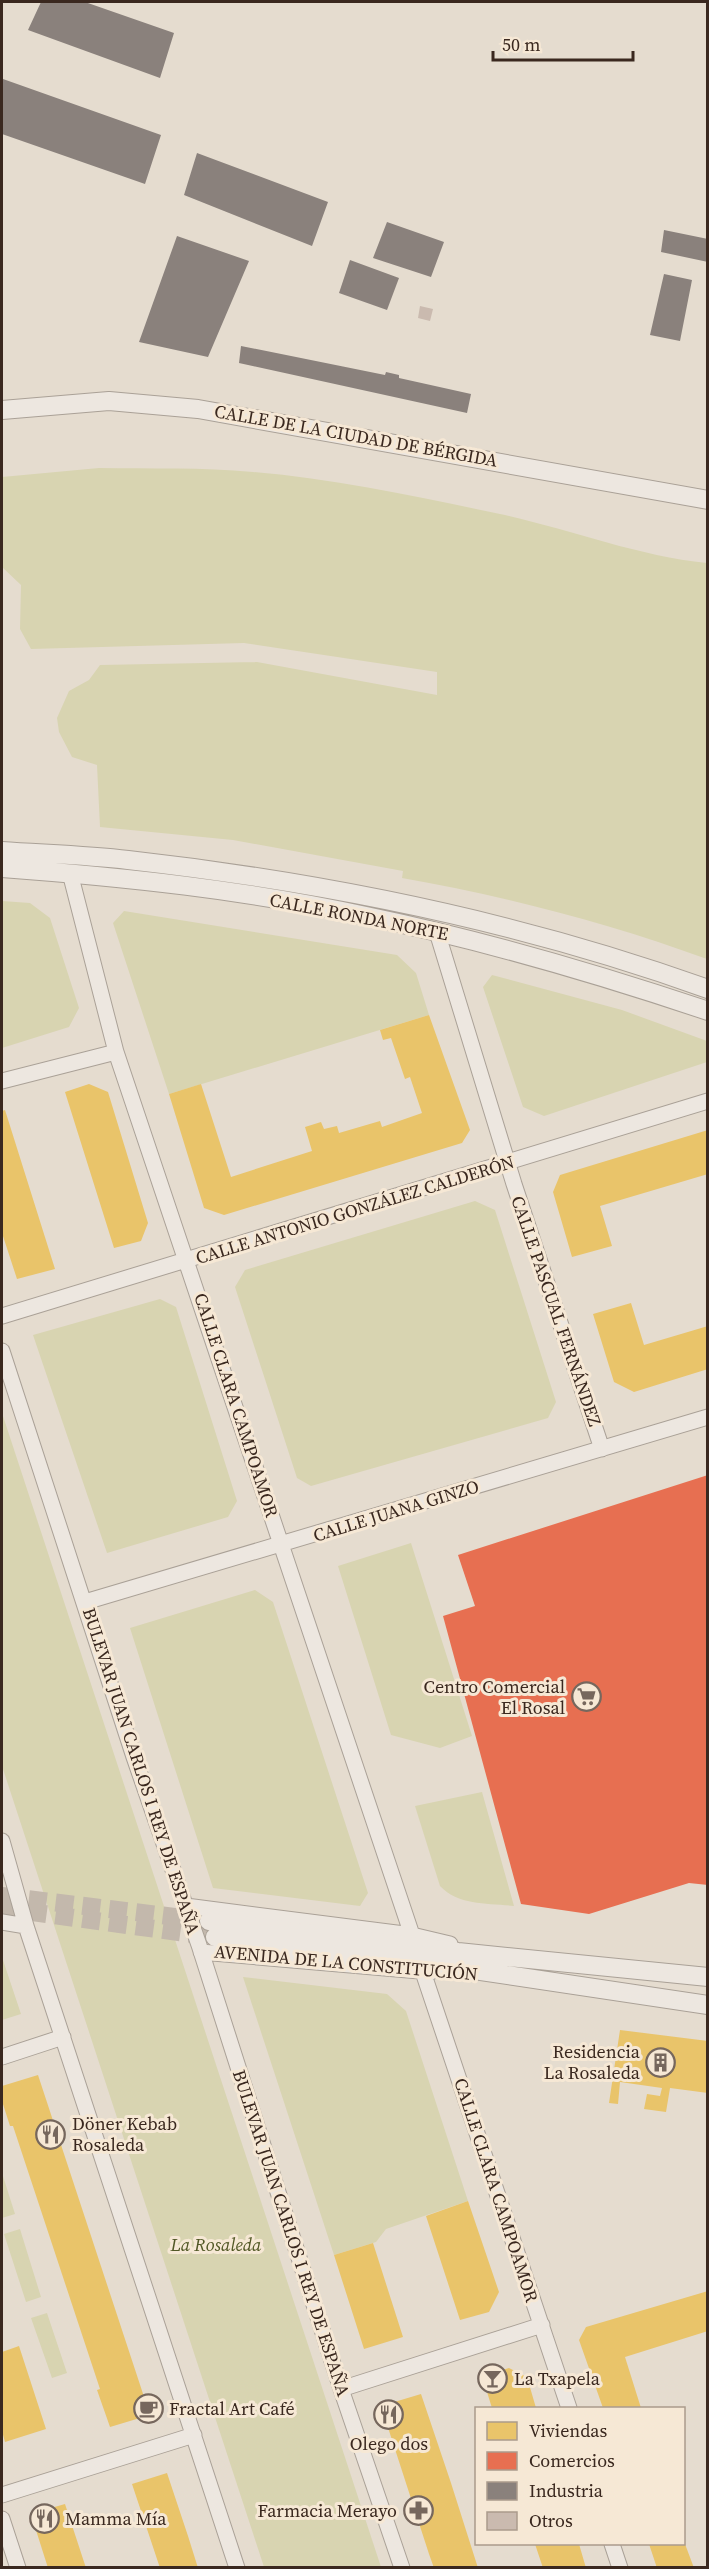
<svg xmlns="http://www.w3.org/2000/svg" width="709" height="2569" viewBox="0 0 709 2569" font-family="'Source Serif 4',serif">
  <style>
    .green { fill: #d8d4b1 }
    .homes { fill: #e9c46a }
    .shops { fill: #e76f51 }
    .industry { fill: #8a817c }
    .building { fill: #cabaaf }
    .lines { fill: none; stroke-linecap: round; stroke-linejoin: round }
    .tertiary-tunnel { stroke: #c3b8ac; stroke-width: 18; stroke-dasharray: 18 9; stroke-linecap: butt }
    .minor-casing { stroke: #aaa197; stroke-width: 17 }
    .tertiary-casing { stroke: #aaa197; stroke-width: 20 }
    .minor { stroke: #ede7e0; stroke-width: 15 }
    .tertiary { stroke: #ede7e0; stroke-width: 18 }
    .labels { text-anchor: middle; stroke-width: 6; stroke-linejoin: round; paint-order: stroke }
    .street-label { font-size: 18px; fill: #3a281f; stroke: #f6e8d5 }
    .poi-label { font-size: 18px; fill: #3a281f; stroke: #f6e8d5; text-anchor: start }
    .park-label { font-size: 18px; font-style: italic; fill: #515725; stroke: #f6e8d5 }
  </style>
  <rect width="100%" height="100%" fill="#e5dccf"/>
  <path class="green" d="M99,468c51,1 103,-1 154,4 83,7 165,25 247,42 69,15 137,42 207,49v396c-98,-36 -202,-63 -305,-81l1,-7 -170,-31 -133,-13 -3,-62 -25,-8 -13,-25 -2,-14 12,-27 20,-11 11,-15 157,-3 180,33v-23l-193,-29 -213,6 -11,-20 1,-44 -19,-18v-90z
    M2,901l28,2 20,15 29,90 -10,19 -67,21z
    M124,911l273,44 19,18 13,42 -260,79 -56,-171z
    M492,975l130,35 85,31v21l-163,54 -21,-9 -40,-120z
    M475,1201l20,9 61,192 -8,16 -237,68 -14,-8 -62,-191 10,-17z
    M160,1299l16,8 61,194 -9,16 -121,36 -74,-218z
    M2,1413l379,1154h-117l-262,-801z
    M411,1543l61,193 -32,12 -49,-13 -53,-169z
    M255,1590l18,12 95,291 -8,13 -147,-18 -83,-260z
    M482,1792l32,114c-26,-3 -55,0 -74,-20l-25,-80z
    M2,1957l19,57 -19,6z
    M243,1977l144,17 19,17 62,190 -82,28 -10,13 -42,13z
    M2,2173l13,41 -13,4z
    M20,2229l21,68 -15,5 -22,-68z
    M47,2313l20,60 -15,5 -21,-60z"/>
  <path class="homes" d="M429,1015l41,115 -8,13 -238,72 -20,-7 -35,-114 32,-10 30,93 81,-26 -7,-24 16,-5 3,7 13,-3 2,7 41,-12 2,6 40,-14 -12,-36 -5,2 -14,-41 -8,2 -3,-10z
    M89,1084l19,8 40,131 -7,18 -27,7 -49,-156z
    M5,1110l50,159 -38,10 -15,-46v-122z
    M708,1130v44l-108,32 12,40 -40,11 -19,-65 7,-17z
    M631,1303l13,42 64,-19v43l-74,23 -20,-10 -21,-68z
    M620,2030l88,11v52l-38,-5 -4,24 -22,-3 3,-15 13,2 2,-8 -42,-6 -2,22 -9,-1z
    M38,2075l112,340 -40,12 -13,-37 3,-1 -87,-263h-3l-8,-25v-15z
    M468,2201l31,91 -10,20 -29,8 -34,-104z
    M373,2243l30,94 -39,12 -30,-94z
    M708,2291v40l-83,26 16,51h-38l-24,-68 7,-13z
    M19,2346l27,83 -41,13 -3,-11v-79z
    M509,2368l18,9 9,31h-44l-10,-32z
    M421,2394l30,89 27,85h-44l-5,-14 -48,-148z
    M167,2473l21,63 10,32h-38l-28,-84z
    M65,2504l21,64h-38l-13,-41 9,-17z
    M535,2544h44l7,24h-43z
    M649,2544h36l9,24h-37z"/>
  <path class="shops" d="M708,1475v410l-19,-2 -100,31 -68,-10 -78,-288 32,-10 -17,-51z"/>
  <path class="industry" d="M41,2h44l89,31 -14,45 -132,-48z
    M3,79l158,56 -16,49 -143,-50z
    M197,153l131,49 -16,44 -128,-51z
    M387,222l57,20 -13,35 -58,-19z
    M664,230l44,9v23l-47,-10z
    M177,236l72,25 -41,96 -69,-15z
    M350,260l49,18 -12,32 -48,-17z
    M664,274l28,6 -12,61 -30,-6z
    M241,346l144,29 1,-3 13,3v3l72,16 -4,19 -228,-50z"/>
  <path class="building" d="M420,306l13,3 -3,12 -12,-3z"/>
  <g class="lines">
    <path class="tertiary-tunnel" d="M2,1896l207,25
      M2,1908l213,29"/>
    <defs>
      <path id="minor" d="M70,873l46,179 296,883
        M437,932l77,252 88,265
        M2,1081l114,-29
        M2,1316l706,-215
        M2,1351l132,406 65,188 142,444 61,179
        M85,1602l623,-185
        M2,1841l24,85 211,642
        M186,1906l226,29 38,9
        M2,1922l24,4
        M201,1952l230,20
        M423,1972l146,436
        M2,2057l61,-20
        M341,2389l201,-64
        M2,2495l192,-60
        M2,2519l16,49
        M612,2544l8,24"/>
      <path id="tertiary" d="M2,410l107,-9 89,8 510,91
        M2,851c42,3 84,4 126,9 196,22 394,62 580,129
        M2,868c121,9 245,22 364,48 116,24 229,57 342,95
        M209,1921l249,31 250,25
        M215,1937l144,16 349,52"/>
    </defs>
    <use href="#minor" class="minor-casing"/>
    <use href="#tertiary" class="tertiary-casing"/>
    <use href="#minor" class="minor"/>
    <use href="#tertiary" class="tertiary"/>
  </g>
  <defs>
    <symbol id="supermarket-ring" viewBox="-11 -11 22 22"><circle r="9.5" fill="#f6e8d5" stroke="#76675d" stroke-width="1.5"/><path d="M-6-5.5h2.5l.6 2H6L4.5 2H-2.5L-4.4-4H-6ZM-1.5 3.2a1.3 1.3 0 1 0 .1 0ZM3 3.2a1.3 1.3 0 1 0 .1 0Z" fill="#76675d"/></symbol>
    <symbol id="building-ring" viewBox="-11 -11 22 22"><circle r="9.5" fill="#f6e8d5" stroke="#76675d" stroke-width="1.5"/><path d="M-4-6H4V6H1V3H-1V6H-4ZM-2.5-4.3h1.7v1.8h-1.7ZM.8-4.3h1.7v1.8H.8ZM-2.5-1h1.7V.8h-1.7ZM.8-1h1.7V.8H.8Z" fill="#76675d"/></symbol>
    <symbol id="restaurant-ring" viewBox="-11 -11 22 22"><circle r="9.5" fill="#f6e8d5" stroke="#76675d" stroke-width="1.5"/><path d="M-5-6h1v4h1v-4h1v4h1v-4h1v5L-1.5 .5V6h-2V.5L-5-1ZM5-6V6H3V1.5H1.5Q1.5-4 5-6Z" fill="#76675d"/></symbol>
    <symbol id="bar-ring" viewBox="-11 -11 22 22"><circle r="9.5" fill="#f6e8d5" stroke="#76675d" stroke-width="1.5"/><path d="M-6-5H6L.8 .8V4.5H3.5V6h-7V4.5H-.8V.8Z" fill="#76675d"/></symbol>
    <symbol id="cafe-ring" viewBox="-11 -11 22 22"><circle r="9.5" fill="#f6e8d5" stroke="#76675d" stroke-width="1.5"/><path d="M-5.5-4.5H6V0H3Q3 3.5 0 3.5H-2.5Q-5.5 3.5-5.5 0ZM3-3.2v2h1.7v-2ZM-6 4.5H4V6H-6Z" fill="#76675d"/></symbol>
    <symbol id="pharmacy-ring" viewBox="-11 -11 22 22"><circle r="9.5" fill="#f6e8d5" stroke="#76675d" stroke-width="1.5"/><path d="M-2-6h4v4h4v4h-4v4h-4v-4h-4v-4h4Z" fill="#76675d"/></symbol>
  </defs>
  <g fill-rule="evenodd">
    <use href="#supermarket-ring" x="570" y="1680" width="33" height="33"/>
    <use href="#building-ring" x="644" y="2046" width="33" height="33"/>
    <use href="#restaurant-ring" x="34" y="2118" width="33" height="33"/>
    <use href="#bar-ring" x="476" y="2362" width="33" height="33"/>
    <use href="#cafe-ring" x="132" y="2392" width="33" height="33"/>
    <use href="#restaurant-ring" x="372" y="2398" width="33" height="33"/>
    <use href="#pharmacy-ring" x="402" y="2494" width="33" height="33"/>
    <use href="#restaurant-ring" x="28" y="2502" width="33" height="33"/>
  </g>
  <g class="labels">
    <g class="street-label">
      <text transform="translate(356 436) rotate(10)" y="6">CALLE DE LA CIUDAD DE BÉRGIDA</text>
      <text transform="translate(359 917) rotate(11)" y="6">CALLE RONDA NORTE</text>
      <text transform="translate(355 1210) rotate(-17)" y="6">CALLE ANTONIO GONZÁLEZ CALDERÓN</text>
      <text transform="translate(556 1311) rotate(71)" y="6">CALLE PASCUAL FERNÁNDEZ</text>
      <text transform="translate(236 1405) rotate(72)" y="6">CALLE CLARA CAMPOAMOR</text>
      <text transform="translate(396 1511) rotate(-17)" y="6">CALLE JUANA GINZO</text>
      <text transform="translate(141 1771) rotate(72)" y="6">BULEVAR JUAN CARLOS I REY DE ESPAÑA</text>
      <text transform="translate(346 1963) rotate(5)" y="6">AVENIDA DE LA CONSTITUCIÓN</text>
      <text transform="translate(496 2190) rotate(72)" y="6">CALLE CLARA CAMPOAMOR</text>
      <text transform="translate(291 2233) rotate(72)" y="6">BULEVAR JUAN CARLOS I REY DE ESPAÑA</text>
    </g>
    <g class="poi-label">
      <text x="565" y="1693" text-anchor="end">Centro Comercial<tspan x="565" dy="21">El Rosal</tspan></text>
      <text x="640" y="2058" text-anchor="end">Residencia<tspan x="640" dy="21">La Rosaleda</tspan></text>
      <text x="72" y="2130">Döner Kebab<tspan x="72" dy="21">Rosaleda</tspan></text>
      <text x="514" y="2385">La Txapela</text>
      <text x="169" y="2415">Fractal Art Café</text>
      <text x="389" y="2450" text-anchor="middle">Olego dos</text>
      <text x="397" y="2517" text-anchor="end">Farmacia Merayo</text>
      <text x="65" y="2525">Mamma Mía</text>
    </g>
    <g class="park-label">
      <text x="216" y="2251">La Rosaleda</text>
    </g>
  </g>
  <rect width="709" height="2569" fill="none" stroke="#3a281f" stroke-width="6"/>
  <rect x="475" y="2407" width="210" height="138" fill="#f6e8d5" stroke="#ab9b8c" stroke-width="1.5"/>
  <rect x="487" y="2422" width="30" height="18" fill="#e9c46a" stroke="#ab9b8c" stroke-width="1.5"/>
  <text x="529" y="2437" font-size="18" fill="#3a281f">Viviendas</text>
  <rect x="487" y="2452" width="30" height="18" fill="#e76f51" stroke="#ab9b8c" stroke-width="1.5"/>
  <text x="529" y="2467" font-size="18" fill="#3a281f">Comercios</text>
  <rect x="487" y="2482" width="30" height="18" fill="#8a817c" stroke="#ab9b8c" stroke-width="1.5"/>
  <text x="529" y="2497" font-size="18" fill="#3a281f">Industria</text>
  <rect x="487" y="2512" width="30" height="18" fill="#cabaaf" stroke="#ab9b8c" stroke-width="1.5"/>
  <text x="529" y="2527" font-size="18" fill="#3a281f">Otros</text>
  <path d="M493 51v9h140v-9" fill="none" stroke="#3a281f" stroke-width="3"/>
  <text x="502" y="51" font-size="18" fill="#3a281f" stroke="#f6e8d5" stroke-width="4.5" paint-order="stroke">50 m</text>
</svg>
